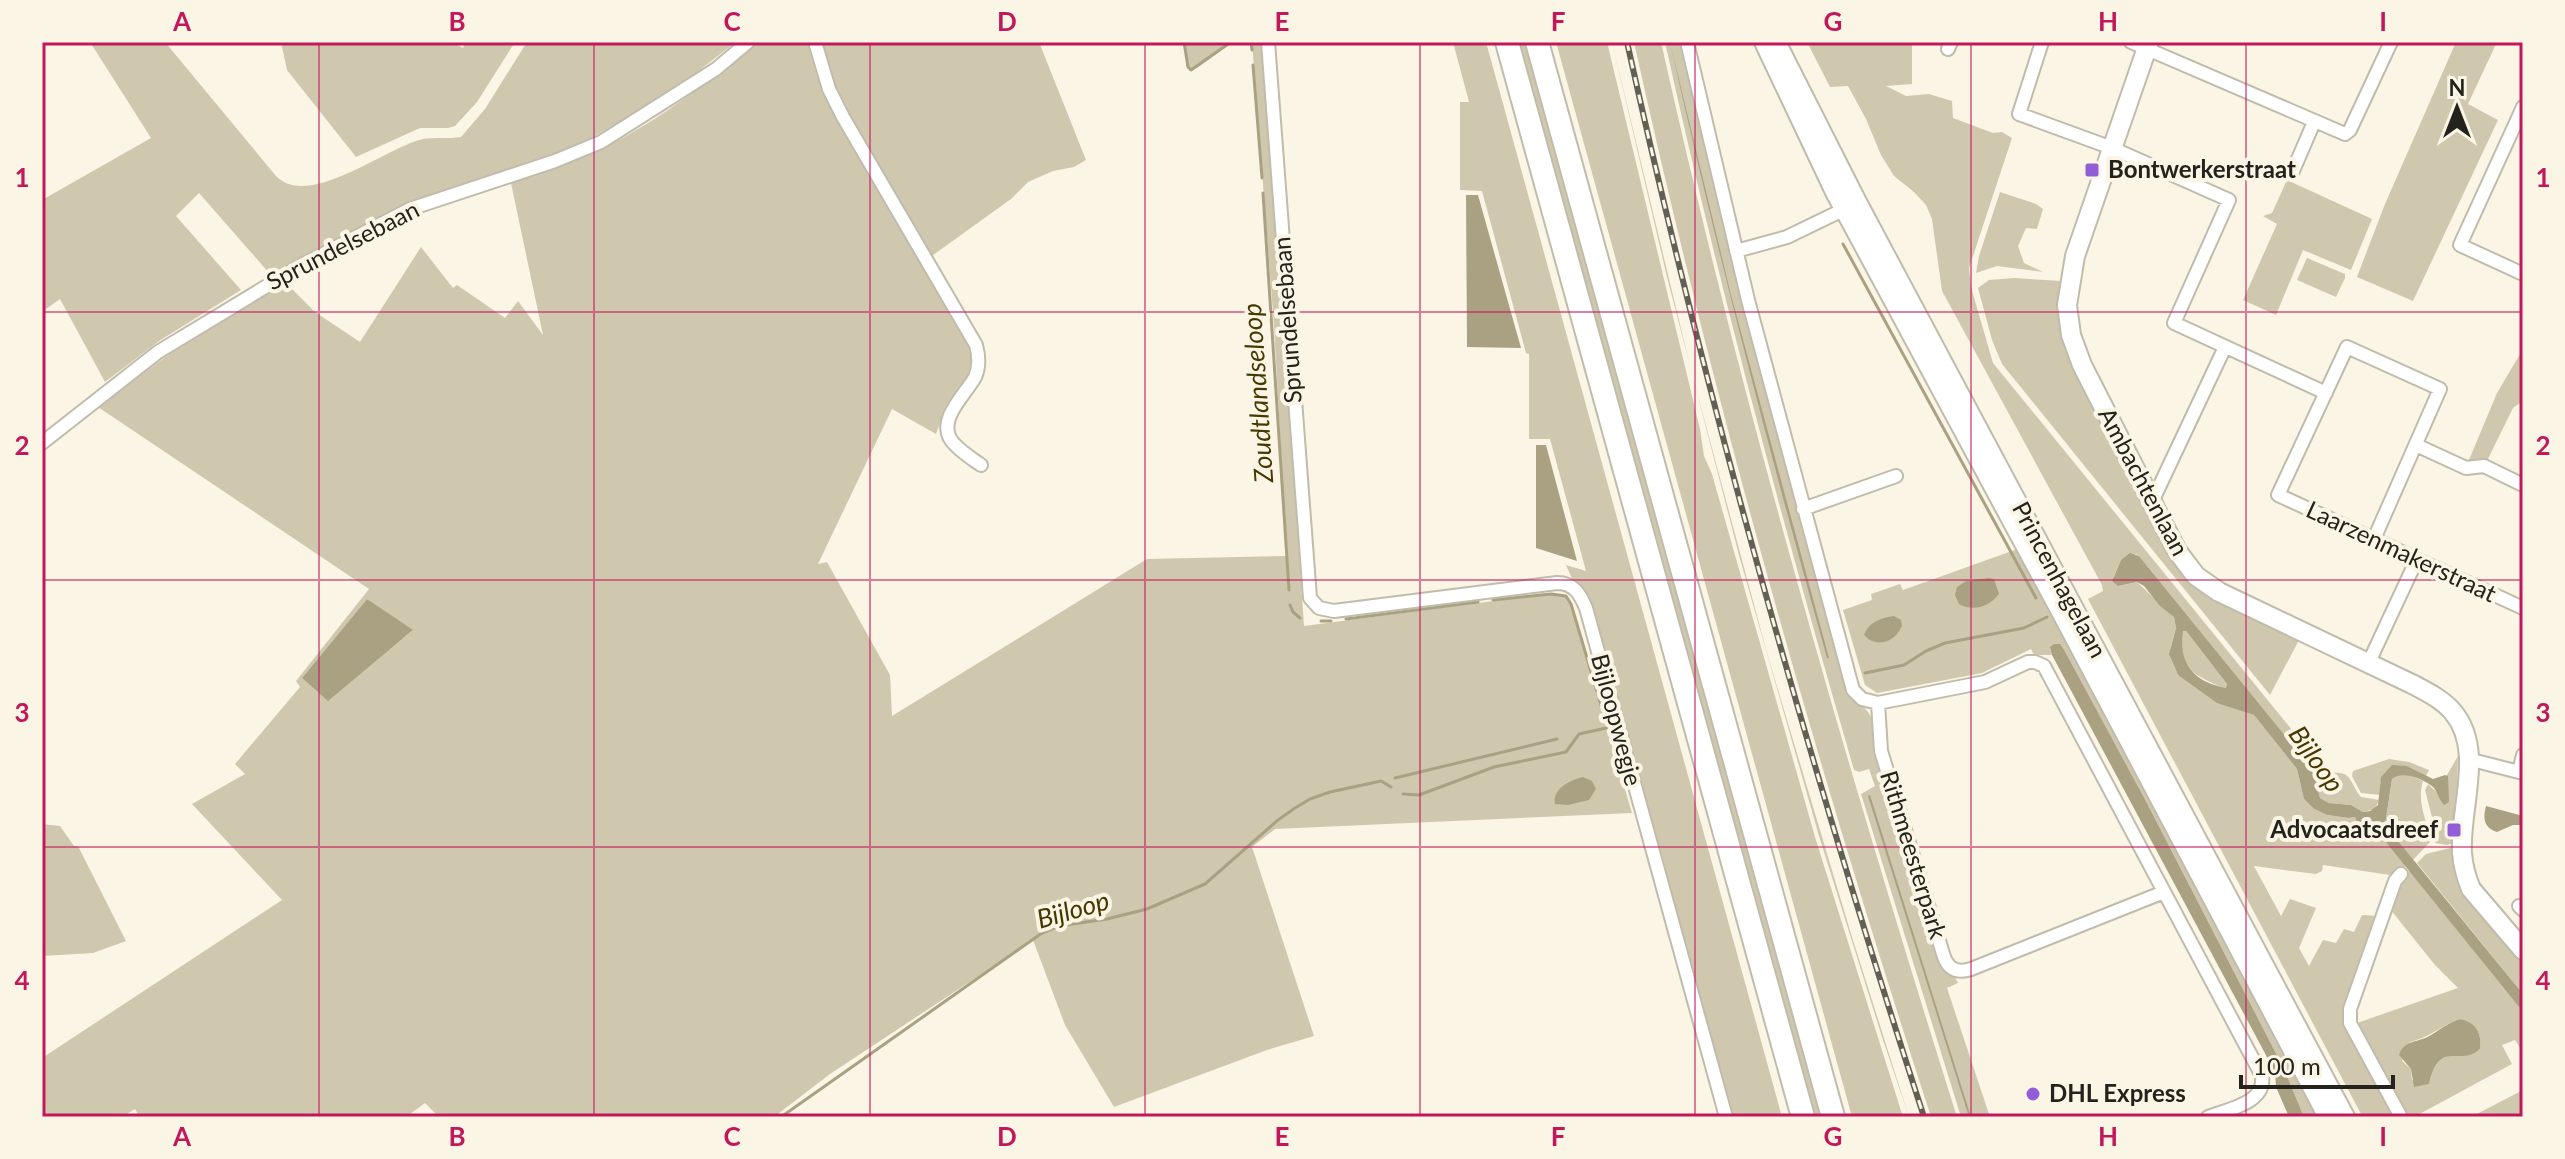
<svg xmlns="http://www.w3.org/2000/svg" width="2565" height="1159" viewBox="0 0 2565 1159" font-family="Lato,sans-serif">
  <style>
    .green { fill: #d0c8ae; fill-rule: evenodd }
    .water { fill: #aaa183; fill-rule: evenodd }
    .lines { fill: none; stroke-linecap: round; stroke-linejoin: round }
    .stream { stroke: #aaa183; stroke-width: 3 }
    .street-casing { stroke: #c0bcac; stroke-width: 16 }
    .secondary-casing { stroke: #c0bcac; stroke-width: 22 }
    .highway-casing { stroke: #c0bcac; stroke-width: 26 }
    .street { stroke: #fff; stroke-width: 12 }
    .secondary { stroke: #fff; stroke-width: 18 }
    .highway { stroke: #fff; stroke-width: 22 }
    .rail-casing { stroke: #615f56; stroke-width: 6 }
    .rail { stroke: #faf5e4; stroke-width: 3; stroke-dasharray: 9; stroke-linecap: butt }
    .grid { fill: none; stroke: #c2185b; stroke-width: 2; stroke-opacity: 0.55 }
    .poi-dot { fill: #925ed7; stroke: #faf5e4; stroke-width: 3 }
    .labels { text-anchor: middle; stroke-width: 8; stroke-linejoin: round; paint-order: stroke }
    .poi-label { font-size: 24px; font-weight: bold; fill: #23221c; stroke: #faf5e4; text-anchor: start }
    .street-label { font-size: 24px; fill: #23221c; stroke: #faf5e4 }
    .water-label { font-size: 26px; font-style: italic; fill: #463800; stroke: #faf5e4 }
    .neatline { fill: none; stroke: #c2185b; stroke-width: 3 }
    .grid-label { font-size: 26px; text-anchor: middle; font-weight: bold; fill: #c2185b }
  </style>
  <rect width="100%" height="100%" fill="#faf5e4"/>
  <path class="green" d="M90,42h75l111,134c33,34 110,-29 147,-37 12,-2 25,0 38,-2l24,-28 42,-67h209l-65,50 -92,53 -153,53 -36,15 -120,61 -71,-81 -23,23 65,74 -82,51 -54,41 -45,-83 -18,13v-112l109,-62z
    M281,42h171l11,6 3,-6h49l-38,60 -22,24 -7,2h-28l-64,29 -69,-87z
    M760,42h48l8,30 15,33 140,244c5,32 -25,56 -35,85l-44,-25 -74,155 9,-2 63,113 2,41 255,-157 140,-3 -13,-230 -22,-284h12l40,584 236,-31 20,-1 8,3 64,216 -357,16 -23,18 62,189 -47,14 -153,57 -49,-82 -32,-85 -203,134 -56,43h-335l-14,-14 -19,14h-266l-5,-8 -13,8h-80v-59l240,-158 -90,-96 53,-30 -10,-10 65,-77 -4,-6 73,-92 -271,-182 78,-58 110,-66 29,29 45,30 61,-95 32,41 4,-3 48,33 13,-17 25,34 -32,-152c25,-9 51,-17 75,-27 63,-27 120,-73 174,-114zM367,599l45,32 -84,69 -26,-22z
    M817,42h222l47,118 -12,7 -21,4 -25,11 -17,17 -82,59 -92,-158z
    M1185,42h48l-36,26 -6,1 -2,-2z
    M1453,42h33l296,1075h-52l-156,-534 -8,-18 20,6 -36,-132h-21v-85l-3,-1 -44,-162 -22,-1v-88h9z
    M1517,42h9l297,1075h-9z
    M1556,42h51l93,387 4,27 8,18 103,363 88,280h-51z
    M1612,42l79,328 76,283 85,284 57,180 -27,-80 -63,-201 -79,-277 -73,-282z
    M1634,42h27c81,363 184,720 296,1075h-26c-115,-354 -217,-712 -297,-1075z
    M1665,42h16c48,217 106,431 166,644 5,12 13,16 21,26 8,10 6,27 8,40l65,213 7,9 7,3 3,6 -11,5 43,129h-29l-100,-323 14,-8 -6,-17 -10,3 -5,-2c-70,-241 -135,-483 -189,-728z
    M1807,42h105v42l-26,2 20,10 23,-2 23,7 1,17 40,15 9,-1 10,6 -43,130 2,19 22,76 330,405c10,7 12,3 21,6 7,2 11,17 17,23l19,3 -6,9 -11,3 -12,-7 -22,-2 -9,-5 -7,-28 -174,-214 -3,-2 -15,6 -8,18 6,8 18,-4 37,35 2,11 -6,21 1,10 7,16 53,32 23,8 43,54 7,30 10,10 13,6 22,3 6,-1 9,11 21,13 21,25 -16,9 -67,-10 -1,6 -6,3 -62,-8 27,50 9,-17 26,9 -17,40 10,18 14,-26 13,3 8,-14 10,3 8,-17 16,1 -24,59 -8,38 52,104h-35l-2,-3 -273,-515 15,-8 -1,-6 -160,-294 -10,-72 -6,-14 -12,-13 -20,-16 -13,-21 -15,-36 -18,-33 -18,1z
    M2456,42h41l-29,62 30,16 -85,181 -56,-24 28,-73z
    M2287,180l85,39 -21,51 -48,-20 -27,65 -33,-15 34,-76 -14,-8 9,-3z
    M2000,192l36,12 7,5 -6,20 -11,-1 -8,18 6,17 19,9 -46,-6 -21,7 3,-17z
    M2307,258l38,16v4l-9,19 -39,-17z
    M2014,278l48,3 1,52 6,25 107,205 24,24 -2,3 26,16 75,34 -29,55 -268,-331 -10,-24 -14,-52 11,-8z
    M2523,349v43l-3,11 -7,5 -30,61 -17,-2 31,-74z
    M2023,547l273,520 21,50h-13l-20,-48 -135,-262 -99,-159 2,7h-18l-3,-6 -49,24 -105,20 -12,-8 -22,-75 29,-10 -1,-6 29,-10 3,6z
    M2185,630l42,54 -1,4c-6,-1 -12,-4 -18,-7 -26,-13 -27,-21 -26,-49z
    M2458,756l-2,86 -9,3 -12,-2 -1,-18 -9,-35 3,-6 20,19 -1,-28z
    M2389,759l20,3 20,8 -3,6 -19,-10 -27,16 1,13 -20,-2 -9,-17 1,-5z
    M2397,773h8l18,8c-7,22 5,40 7,61l-17,18 -28,-35 7,-46z
    M42,824l18,2 14,20h4l48,95 -33,12 -51,3z
    M2454,847l17,51 52,64v32l-106,-131 9,-9z
    M2409,870l114,142v41l-8,-13 -13,5 10,19 -98,53h-8l-52,-93 104,-36 -23,-23 -45,-56zM2460,1019c17,3 22,15 20,30 -24,17 -40,-10 -51,35l-17,-4 -1,-11 -9,-8 8,-19c21,-5 30,-16 50,-23z
    M2523,1090v27h-52z"/>
  <path class="water" d="M1670,42l61,253 98,363h-2c-57,-204 -111,-409 -157,-616z
    M1466,195h12l43,153 -54,-1z
    M1536,445h10l31,116 -41,-13z
    M2130,553l9,3 174,214 7,28 9,5 22,2 12,7 7,-1 8,-6 3,-28 11,-12 15,1 26,13 12,-4 3,1 1,26 -5,3c-5,-5 -6,-12 -10,-17 -9,-9 -33,-18 -42,-9l-7,46 138,169v18l-138,-171 -28,-19 -2,-5 -6,1 -22,-3 -13,-6 -10,-10 -7,-30 -43,-54 -37,-12 -39,-28 -9,-21 7,-26 -2,-11 -14,-11 -16,-20 -7,-4 -19,4 -6,-5 9,-21zM2183,631h3l41,53 -1,4c-32,-6 -48,-24 -43,-57z
    M1989,578l5,1 5,15c-10,13 -26,18 -40,10l-4,-9 2,-8 9,-6z
    M367,599l46,31 -85,71 -26,-23z
    M1894,616l7,4 1,6c-7,16 -25,23 -38,9 5,-13 16,-17 30,-19z
    M2054,644h6l4,6 85,157 135,262 20,48h-15l-13,-30 -1,-15 -223,-417 -2,-8z
    M1583,777l9,4 4,8 -7,11 -21,5 -13,-1c-3,-15 15,-24 28,-27z
    M1870,795l101,322h-2l-101,-321z
    M2486,806l37,10v9h-10l-16,7c-14,-5 -14,-14 -11,-26z
    M2460,1019c17,3 22,15 20,30 -21,19 -40,-12 -51,35l-15,3 -3,-18 -12,-14c5,-16 20,-12 32,-20 10,-6 17,-12 29,-16z"/>
  <g class="lines">
    <path class="stream" d="M1184,42l4,25 3,3 40,-28
      M1251,42l1,8
      M1253,65l9,113
      M1263,193l26,397
      M1843,244l193,354
      M1493,600l58,-6 15,2 5,8 32,108
      M1290,605l3,7 7,6
      M1346,619l132,-17
      M1321,621h10
      M1865,673l39,-8 22,-14 19,-8 79,-15 23,-11
      M1395,778l162,-39
      M1403,794l16,1 75,-28 72,-15 13,-18 32,-7
      M781,1117l261,-184 17,-7 48,-7 40,-10 58,-25 73,-64 17,-12 15,-9 20,-7 51,-11 10,6"/>
    <defs>
      <path id="street" d="M815,42l14,47 14,28 133,228c3,11 4,21 -1,32 -9,17 -38,42 -24,63 7,10 20,18 30,25
        M1268,42l42,556 9,10 15,3 223,-28c17,0 23,11 29,25l140,509
        M1687,42l61,258 105,390 9,9 16,4 107,-21 43,-20h7l9,4 218,410c4,27 -33,33 -54,41
        M2042,42l-23,72 93,34 117,52 -55,123 152,70
        M2131,42l214,92 5,-4 41,-88
        M1948,49l3,-7
        M2523,107l-63,138 63,29
        M2292,173l22,-51
        M1736,251l51,-14 64,-31
        M42,443l116,-91 142,-86 110,-57 145,-48 46,-19 115,-73 32,-27
        M2416,445l50,23 18,-2 39,19
        M2152,502l73,-155
        M1803,509l93,-33
        M2374,539l66,-150 -93,-42 -69,148c50,23 101,46 151,70l94,43
        M2369,662l48,-103
        M1878,703l3,48 63,206c5,13 14,16 27,12l193,-77
        M2468,759l55,14
        M2519,772l4,-17
        M2519,906l4,4
        M2401,1117l-51,-94v-14l45,-128 6,-7"/>
      <path id="secondary" d="M1764,42l71,150 233,433 260,492
        M1776,42l81,160 488,915
        M2149,42l-74,214 -8,49 4,30 11,30 95,186 19,25 23,16 193,92c15,8 30,15 41,28 32,38 6,97 9,141 1,13 4,24 9,36l52,61"/>
      <path id="highway" d="M1507,42l296,1075
        M1537,42l296,1075"/>
    </defs>
    <use href="#street" class="street-casing"/>
    <use href="#secondary" class="secondary-casing"/>
    <use href="#highway" class="highway-casing"/>
    <use href="#street" class="street"/>
    <use href="#secondary" class="secondary"/>
    <use href="#highway" class="highway"/>
    <defs>
      <path id="rail" d="M1627,42c80,363 182,721 297,1075"/>
    </defs>
    <use href="#rail" class="rail-casing"/>
    <use href="#rail" class="rail"/>
  </g>
  <path class="grid" d="M319,42v1075M594,42v1075M870,42v1075M1145,42v1075M1420,42v1075M1695,42v1075M1971,42v1075M2246,42v1075M42,312h2481M42,580h2481M42,847h2481"/>
  <g class="poi-dot">
    <rect x="2084" y="162" width="16" height="16" rx="4"/>
    <rect x="2446" y="822" width="16" height="16" rx="4"/>
    <circle cx="2033" cy="1094" r="8"/>
  </g>
  <g class="labels">
    <g class="poi-label">
      <text x="2108" y="178">Bontwerkerstraat</text>
      <text x="2438" y="838" text-anchor="end">Advocaatsdreef</text>
      <text x="2049" y="1102">DHL Express</text>
    </g>
    <g class="street-label">
      <text transform="translate(343 246) rotate(-27)" y="8">Sprundelsebaan</text>
      <text transform="translate(1288 320) rotate(-94)" y="8">Sprundelsebaan</text>
      <text transform="translate(2143 482) rotate(62)" y="8">Ambachtenlaan</text>
      <text transform="translate(2401 552) rotate(25)" y="8">Laarzenmakerstraat</text>
      <text transform="translate(2059 580) rotate(62)" y="8">Princenhagelaan</text>
      <text transform="translate(1616 720) rotate(75)" y="8">Bijloopwegje</text>
      <text transform="translate(1913 855) rotate(73)" y="8">Rithmeesterpark</text>
    </g>
    <g class="water-label">
      <text transform="translate(1258 393) rotate(-94)" y="9">Zoudtlandseloop</text>
      <text transform="translate(2316 759) rotate(55)" y="9">Bijloop</text>
      <text transform="translate(1073 910) rotate(-16)" y="9">Bijloop</text>
    </g>
  </g>
  <rect width="2565" height="1159" fill="none" stroke="#faf5e4" stroke-width="88"/>
  <g transform="translate(2457 108)" stroke="#faf5e4" stroke-width="6" paint-order="stroke">
  <path d="M0-6L14 30L0 20L-14 30Z" fill="#23221c"/>
  <text y="-12" font-size="22" font-weight="bold" text-anchor="middle" fill="#23221c">N</text>
  </g>
  <path d="M2241 1075v12h152v-12" fill="none" stroke="#23221c" stroke-width="4"/>
  <text x="2253" y="1075" font-size="24" fill="#23221c" stroke="#faf5e4" stroke-width="6" paint-order="stroke">100 m</text>
  <rect x="44" y="44" width="2477" height="1071" class="neatline"/>
  <g class="grid-label">
    <text x="182" y="31">A</text>
    <text x="457" y="31">B</text>
    <text x="732" y="31">C</text>
    <text x="1007" y="31">D</text>
    <text x="1282" y="31">E</text>
    <text x="1558" y="31">F</text>
    <text x="1833" y="31">G</text>
    <text x="2108" y="31">H</text>
    <text x="2383" y="31">I</text>
    <text x="22" y="187">1</text>
    <text x="2543" y="187">1</text>
    <text x="22" y="455">2</text>
    <text x="2543" y="455">2</text>
    <text x="22" y="722">3</text>
    <text x="2543" y="722">3</text>
    <text x="22" y="990">4</text>
    <text x="2543" y="990">4</text>
    <text x="182" y="1146">A</text>
    <text x="457" y="1146">B</text>
    <text x="732" y="1146">C</text>
    <text x="1007" y="1146">D</text>
    <text x="1282" y="1146">E</text>
    <text x="1558" y="1146">F</text>
    <text x="1833" y="1146">G</text>
    <text x="2108" y="1146">H</text>
    <text x="2383" y="1146">I</text>
  </g>
</svg>
